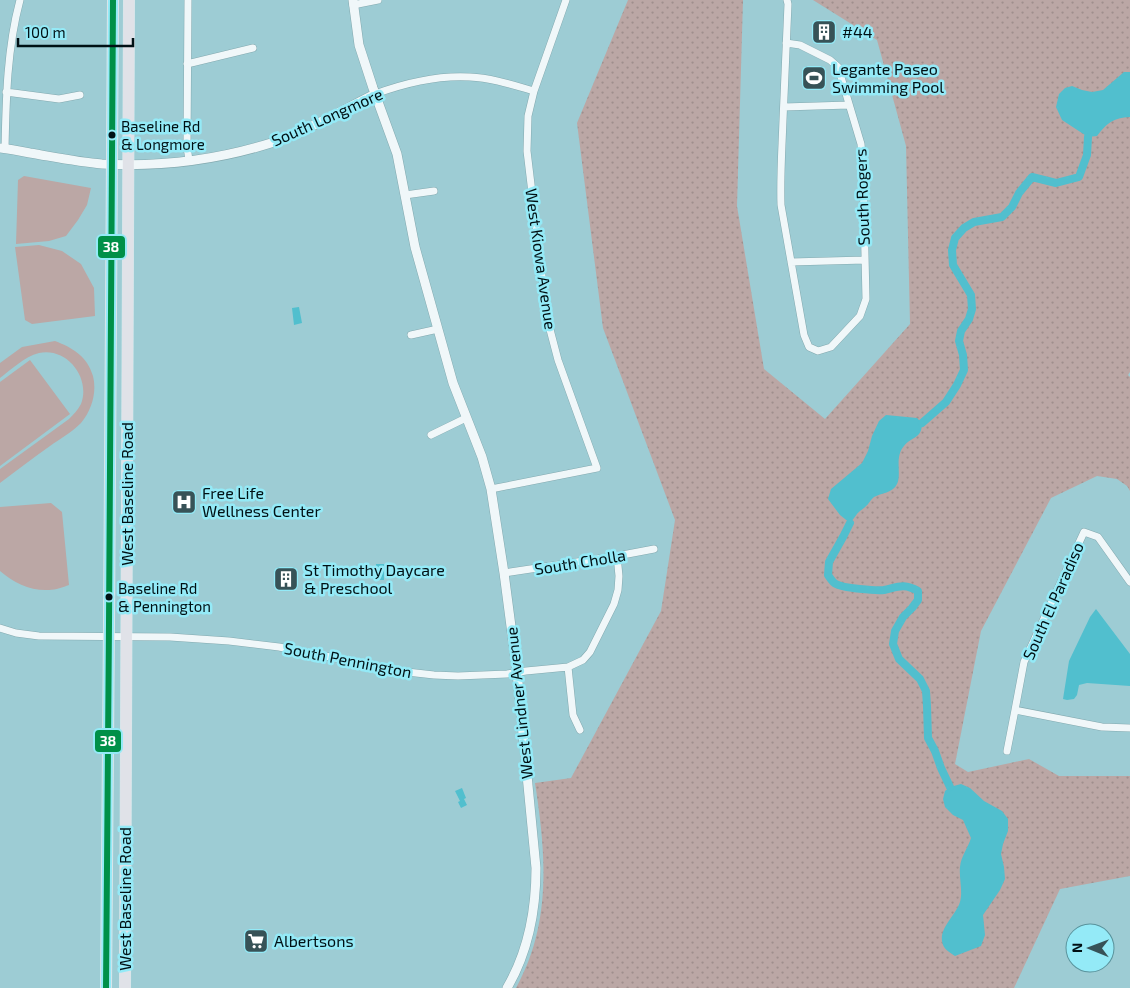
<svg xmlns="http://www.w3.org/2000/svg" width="1130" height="988" viewBox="0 0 1130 988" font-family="'Exo 2',sans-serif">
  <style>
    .grass { fill: url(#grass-dots) }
    .pitch { fill: #bba7a5 }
    .water { fill: #51bfce }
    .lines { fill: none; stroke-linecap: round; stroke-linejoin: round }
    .canal { stroke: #51bfce; stroke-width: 8 }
    .minor-casing { stroke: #83a9af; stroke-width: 8 }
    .tertiary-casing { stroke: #83a9af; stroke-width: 10 }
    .primary-casing { stroke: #d3e8ec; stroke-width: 12 }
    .minor { stroke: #f0f7f9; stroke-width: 7 }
    .tertiary { stroke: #f0f7f9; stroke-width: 9 }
    .primary { stroke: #e0e2e8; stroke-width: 11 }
    .bus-1-casing { stroke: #94eaf7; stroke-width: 10 }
    .bus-1 { stroke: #009048; stroke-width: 6 }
    .bus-dot { fill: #001014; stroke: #94eaf7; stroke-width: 2 }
    .labels { text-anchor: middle; stroke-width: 5; stroke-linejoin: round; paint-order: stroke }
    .bus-label { font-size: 15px; fill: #001014; stroke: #94eaf7; text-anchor: start }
    .poi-label { font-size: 16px; fill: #001014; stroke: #94eaf7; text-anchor: start }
    .street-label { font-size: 16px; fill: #001014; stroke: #94eaf7 }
    .line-badge { stroke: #94eaf7; stroke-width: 2 }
    .badge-label { font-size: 14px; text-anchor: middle; font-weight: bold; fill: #fff }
  </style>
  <defs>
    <pattern id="grass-dots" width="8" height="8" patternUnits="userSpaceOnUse" patternTransform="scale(1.25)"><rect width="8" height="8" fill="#bba7a5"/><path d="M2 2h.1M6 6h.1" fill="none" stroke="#9f8f8d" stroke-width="1.8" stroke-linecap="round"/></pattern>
  </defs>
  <rect width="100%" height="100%" fill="#9dccd4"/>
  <path class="grass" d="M628,0h115l-6,206 27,163 61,50 85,-95 -4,-178 -29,-106 -64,-40h317v372l-2,3 2,2v114l-3,-5 -10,-7 -20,-3 -46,22 -70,133 -26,133 13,8 61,-13 30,17h71v100l-70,13 -46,99h-498c36,-65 30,-134 19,-205l36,-5 90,-167 14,-91 -72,-192 -26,-205z"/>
  <path class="pitch" d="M24,176l67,12 -4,17 -9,15 -12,16 -17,5 -33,3 2,-64z
    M39,245l23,6 19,13 13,24 1,28 -63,8 -7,-4 -10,-73z
    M55,341c18,7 32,15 38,35 4,16 -1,34 -12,47 -9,9 -21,16 -31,23 -17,12 -33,24 -50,37v-14l69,-50c4,-4 9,-9 12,-15 10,-26 -14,-57 -42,-51 -15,4 -27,16 -39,25v-15l22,-16z
    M30,360l40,54 -70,52v-84z
    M51,503l11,9 7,73c-6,2 -13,5 -20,5 -19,1 -35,-7 -49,-19v-64z"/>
  <path class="water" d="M1124,72h6v45c-17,1 -23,6 -33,19l-9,1 -26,-17 -6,-13 3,-13 6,-6 7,-2 10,4 10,2 11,-2z
    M299,307l3,16 -8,2 -2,-17z
    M886,415l31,3 5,5c0,16 -10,13 -18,23 -10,11 -2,28 -7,38 -4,9 -16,9 -23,13 -4,3 -5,7 -8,9 -1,2 -4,3 -6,5 -4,3 -6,8 -10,12l-10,-8 -12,-16 3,-10 31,-26 6,-12 4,-15 7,-15z
    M376,564h8v16h-8z
    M1096,609l34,45v32l-43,-3 -8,2 -2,10 -3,4 -7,1 -4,-1 6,-38 21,-44z
    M961,784l9,4 14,13 18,10 6,8v12l-5,13 -2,10 3,13 1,12 -5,11 -17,25 2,20 -4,11 -26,10c-6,-4 -12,-7 -13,-15 -2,-14 14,-26 18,-39 3,-11 -1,-23 0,-35 1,-11 8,-19 11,-29l-8,-18 -10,-5 -8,-8 -2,-8 2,-8 5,-4z
    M462,788l4,10 -2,1 3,6 -6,3 -3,-6 2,-1 -5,-10z"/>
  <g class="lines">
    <path class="canal" d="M922,423l24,-21 11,-17 7,-15 -1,-15 -4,-14 2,-10 8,-12 3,-10 -1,-14 -18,-30 -1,-15 3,-12 9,-10 10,-6 28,-5 10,-10 7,-14 13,-16 24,6 23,-6 8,-22 1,-18
      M850,523l-7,14 -14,25 -1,13c2,3 5,8 8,9 6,4 41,7 48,6 14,-3 20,-7 34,1v9l-6,8 -9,9 -8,14 -2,13 6,15 21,20 6,12 1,15 1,32 7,13 6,17 9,19"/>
    <defs>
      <path id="minor" d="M188,0l-1,147 2,13
        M353,5l25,-5
        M786,43l14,2 30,15 8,7 23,77 2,25 3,130 -6,17 -29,31 -13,4 -9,-4 -5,-12 -23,-130c-1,-28 1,-57 2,-85 2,-39 3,-77 5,-116l-1,-4
        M187,64l66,-16
        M6,92l53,7 21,-4
        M375,94c30,-11 63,-19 95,-17 22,1 43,8 64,14
        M784,107l65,-2
        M5,149c1,-50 2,-101 15,-149
        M405,195l29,-4
        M791,262l74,-2
        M411,335l27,-6
        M431,435l35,-17
        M491,489l106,-21 -39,-108 -11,-42 -20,-167 1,-35 6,-25 32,-91
        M504,573l113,-17 37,-7
        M1130,582l-32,-45 -14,-5 -60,130 -9,48 87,17 28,1
        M0,628l16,5 23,3 131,1 59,4 50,6 128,25 27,3 24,1 49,-2 19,-3 42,-4 15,-7 7,-8 24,-48 4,-14 1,-14 -2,-20
        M568,667l5,48 7,15
        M1007,751l8,-41"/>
      <path id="tertiary" d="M353,0l6,45 14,43 24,66 18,93 38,136 29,74 9,32 13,84 13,99 19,196c0,42 -8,84 -29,120
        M0,148c10,1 20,3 30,5 24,4 48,9 72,11 56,3 115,-4 169,-21 36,-12 70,-32 104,-49"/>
      <path id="primary" d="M106,988l3,-364 4,-624
        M125,988l4,-988"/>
    </defs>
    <use href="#minor" class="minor-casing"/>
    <use href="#tertiary" class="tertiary-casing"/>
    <use href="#primary" class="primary-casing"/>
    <use href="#minor" class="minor"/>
    <use href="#tertiary" class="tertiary"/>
    <use href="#primary" class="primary"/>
    <defs>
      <path id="bus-1" d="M106,988l3,-364 4,-624"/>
    </defs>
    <use href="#bus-1" class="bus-1-casing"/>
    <use href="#bus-1" class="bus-1"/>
  </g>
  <defs>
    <symbol id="building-square" viewBox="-11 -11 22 22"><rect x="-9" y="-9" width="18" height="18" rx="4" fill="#375257" stroke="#94eaf7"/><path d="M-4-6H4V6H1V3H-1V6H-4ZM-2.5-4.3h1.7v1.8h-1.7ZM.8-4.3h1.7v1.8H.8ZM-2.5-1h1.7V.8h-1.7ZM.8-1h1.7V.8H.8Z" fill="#fff"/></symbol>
    <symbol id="stadium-square" viewBox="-11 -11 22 22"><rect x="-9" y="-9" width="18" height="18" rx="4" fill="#375257" stroke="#94eaf7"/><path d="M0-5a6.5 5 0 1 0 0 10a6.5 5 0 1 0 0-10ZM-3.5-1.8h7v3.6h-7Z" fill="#fff"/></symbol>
    <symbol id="hospital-square" viewBox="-11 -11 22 22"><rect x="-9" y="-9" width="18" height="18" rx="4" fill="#375257" stroke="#94eaf7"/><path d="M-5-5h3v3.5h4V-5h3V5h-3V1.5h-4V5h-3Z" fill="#fff"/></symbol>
    <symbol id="supermarket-square" viewBox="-11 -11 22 22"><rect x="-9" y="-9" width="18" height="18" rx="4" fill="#375257" stroke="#94eaf7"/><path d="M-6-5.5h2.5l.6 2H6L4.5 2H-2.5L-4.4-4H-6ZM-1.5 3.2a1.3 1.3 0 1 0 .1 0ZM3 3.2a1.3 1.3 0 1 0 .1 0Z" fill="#fff"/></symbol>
  </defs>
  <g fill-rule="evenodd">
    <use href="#building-square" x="810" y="18" width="28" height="28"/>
    <use href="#stadium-square" x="800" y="64" width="28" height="28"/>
    <use href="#hospital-square" x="170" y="488" width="28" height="28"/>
    <use href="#building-square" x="272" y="565" width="28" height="28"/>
    <use href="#supermarket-square" x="242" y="927" width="28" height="28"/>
  </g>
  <g class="bus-dot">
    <circle cx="112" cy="135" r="4.5"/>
    <circle cx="109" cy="597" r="4.5"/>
  </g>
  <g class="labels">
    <g class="bus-label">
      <text x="121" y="132">Baseline Rd<tspan x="121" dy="18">&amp; Longmore</tspan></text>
      <text x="118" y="594">Baseline Rd<tspan x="118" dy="18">&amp; Pennington</tspan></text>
    </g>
    <g class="poi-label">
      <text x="842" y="38">#44</text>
      <text x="832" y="75">Legante Paseo<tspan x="832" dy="18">Swimming Pool</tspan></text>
      <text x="202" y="499">Free Life<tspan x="202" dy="18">Wellness Center</tspan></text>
      <text x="304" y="576">St Timothy Daycare<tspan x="304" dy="18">&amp; Preschool</tspan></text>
      <text x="274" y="947">Albertsons</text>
    </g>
    <g class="street-label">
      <text transform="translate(327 117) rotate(-24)" y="6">South Longmore</text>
      <text transform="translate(862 197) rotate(-92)" y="6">South Rogers</text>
      <text transform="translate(541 259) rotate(82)" y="6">West Kiowa Avenue</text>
      <text transform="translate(127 494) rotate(-90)" y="6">West Baseline Road</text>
      <text transform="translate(580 562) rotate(-9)" y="6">South Cholla</text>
      <text transform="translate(1053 601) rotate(-66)" y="6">South El Paradiso</text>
      <text transform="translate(348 660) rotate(11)" y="6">South Pennington</text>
      <text transform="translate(519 703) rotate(-96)" y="6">West Lindner Avenue</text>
      <text transform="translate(125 899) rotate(-90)" y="6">West Baseline Road</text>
    </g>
  </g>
  <g class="line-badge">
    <rect x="97" y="235" width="29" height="24" rx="5" fill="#009048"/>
    <rect x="94" y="729" width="28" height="24" rx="5" fill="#009048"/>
  </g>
  <g class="badge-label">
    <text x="111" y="252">38</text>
    <text x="108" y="746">38</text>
  </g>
  <g transform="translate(1090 948) rotate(271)"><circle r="24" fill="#94eaf7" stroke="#59939c"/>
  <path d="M0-4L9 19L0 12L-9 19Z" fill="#375257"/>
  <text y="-8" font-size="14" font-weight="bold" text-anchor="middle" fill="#001014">N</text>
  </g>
  <path d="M18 38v8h115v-8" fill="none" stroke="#001014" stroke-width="2.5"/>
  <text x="25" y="38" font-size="15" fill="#001014" stroke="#94eaf7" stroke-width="4" paint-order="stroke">100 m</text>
</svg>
